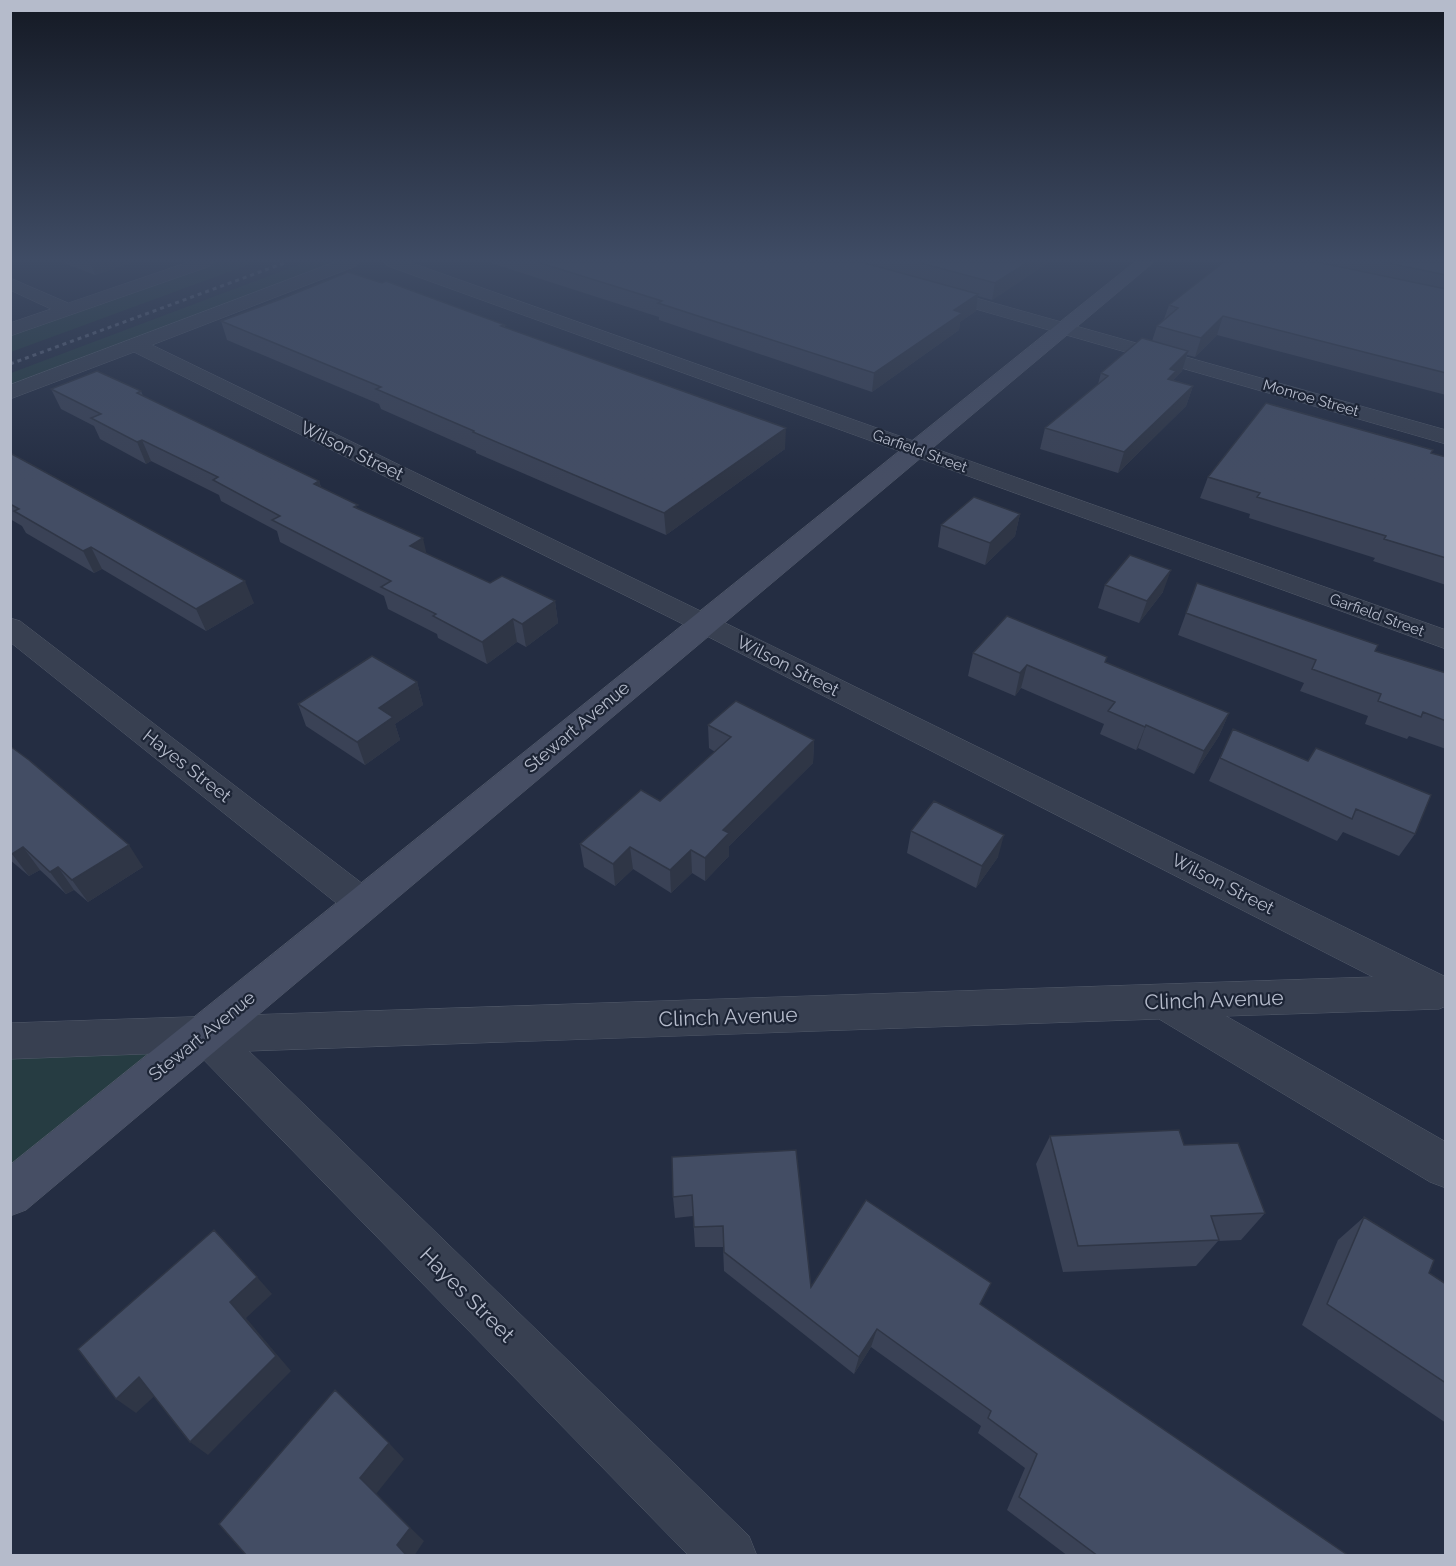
<svg xmlns="http://www.w3.org/2000/svg" width="1456" height="1566" viewBox="0 0 1456 1566" font-family="Raleway,sans-serif">
  <style>
    .green { fill: #263c42 }
    .lines { fill: none; stroke-linecap: round; stroke-linejoin: round }
    .street-casing { stroke: #535b6b; stroke-width: 1 }
    .secondary-casing { stroke: #535b6b; stroke-width: 1 }
    .street { fill: #384051; fill-rule: evenodd }
    .secondary { fill: #464e64; fill-rule: evenodd }
    .rail { stroke: #5a6378; stroke-width: 3; stroke-dasharray: 4 4; stroke-linecap: butt }
    .wall { fill: #3a4256 }
    .shaded-wall { fill: #2f3646 }
    .building { fill: #434d64; stroke: #2f3646; stroke-width: 1.5 }
    .labels { text-anchor: middle; stroke-width: 4.5; stroke-linejoin: round; paint-order: stroke }
    .far-street-label { font-size: 15px; fill: #b5bbcb; stroke: #1d2536 }
    .street-label { font-size: 18px; fill: #b5bbcb; stroke: #1d2536 }
    .near-street-label { font-size: 21px; fill: #b5bbcb; stroke: #1d2536 }
  </style>
  <rect width="100%" height="100%" fill="#242d42"/>
  <path class="green" d="M209,262h47l-245,90v-19z
    M306,262h41l-336,130v-19z
    M166,1048l-155,127v-121z"/>
  <g class="lines">
    <defs>
      <path id="street" d="M189,262h24l-3,4 -200,70v-13l41,-14 -41,-19v-12l58,25z
        M335,262h24l-3,4 -204,79 561,272 733,360v29l-7,3 -213,7 220,126v46l-16,-6 -271,-163 -910,32 500,485 8,20h-68l-493,-504 -186,7v-36l1363,-46 -680,-348 -559,-277 -124,47v-14z
        M385,262h24l1037,368v19l-1058,-383z
        M933,286l513,144v14l-519,-149 -3,-4 3,-4z
        M10,618l10,3 356,273 5,10 -5,10 -13,5 -13,-5 -340,-272z"/>
      <path id="secondary" d="M1135,262h19l-1128,948 -16,6v-51z"/>
    </defs>
    <use href="#street" class="street-casing"/>
    <use href="#secondary" class="secondary-casing"/>
    <use href="#street" class="street"/>
    <use href="#secondary" class="secondary"/>
    <path class="rail" d="M10,364l277,-102"/>
  </g>
  <path class="wall" d="M61,262h72l-38,13z
    M488,262h561l-57,38 -14,-4 -2,15 -16,11 -1,8 -87,62 -213,-72v-3z
    M1224,262h222v133l-229,-60 -22,22 -8,-2 -5,16 -9,9 20,6 -7,20 -68,67 -78,-24 5,-21 53,-44 3,-11 51,-32 5,-15 7,-7 5,-14z
    M281,299l224,26v3l280,121 -119,86 -190,-82v-2l-95,-42 -2,-5 -152,-64 -6,-19z
    M51,389l90,2 2,5 176,85 2,6 38,22 68,45 63,29 65,18 3,22 -32,24 -9,-5 -30,22 -49,-26 -1,-4 -49,-25 -4,-13 -104,-54 -3,-11 -56,-30 -2,-6 -68,-34 -5,3 -46,-25 -6,-13 -33,-17z
    M10,450l3,5 241,148 -48,28 -104,-62 -8,4 -68,-40 -4,-7 -12,-7z
    M1431,453l15,4v128l-73,-24 2,-3 -126,-40 1,-4 -50,-16 8,-21z
    M1020,514l-5,22 -30,29 -47,-18 3,-22z
    M1197,583l178,68 71,22v76l-37,-13 -2,3 -42,-15 3,-8 -68,-25 4,-8 -126,-48z
    M1105,585l58,7 -24,31 -41,-15z
    M973,653l132,9 124,51 -10,23 -25,38 -56,-26 -2,2 -36,-16 4,-10 -83,-36 -6,8 -47,-20z
    M417,682l6,23 -28,19 5,16 -35,25 -59,-39 -8,-22z
    M708,725l106,15 -1,23 -84,83v10l-24,25 -13,-8 -21,20 -38,-24 -18,17 -31,-19 -4,-23 80,-43 55,-49 -6,-4z
    M1233,729l182,105 -16,22 -56,-24 -6,9 -128,-60z
    M10,746l133,121 -55,35 -14,-12 -8,4 -26,-24 -11,6 -19,-16z
    M911,831l87,26 -22,31 -69,-35z
    M1050,1136l134,9 81,68 -24,27 -23,1 -22,25 -133,6 -27,-108z
    M672,1157l139,130 169,17 369,252h-281l-61,-46 18,-42 -47,-35 3,-7 -110,-79 -17,27 -130,-103 -1,-24h-28l-2,-31 -18,2 -2,-21z
    M1364,1217l65,56 17,11v139l-144,-98 36,-85z"/>
  <path class="shaded-wall" d="M90,262h43l-38,13z
    M1028,262h21l-57,38 3,-17z
    M978,294l-2,17 -16,11 -1,8 -87,62 2,-19 80,-63z
    M1223,316l-6,19 -22,22 6,-19z
    M1188,351l-6,20 -9,9 -11,19 8,-30z
    M1193,386l-7,20 -68,67 6,-21z
    M786,428l-1,21 -119,86 -2,-22z
    M142,440l9,21 -5,3 -9,-22z
    M319,481l7,22 -12,-19z
    M1020,514l-5,22 -30,29 5,-22z
    M423,538l5,22 -18,-14z
    M91,547l11,22 -8,4 -11,-22z
    M1171,570l-8,22 -24,31 8,-22z
    M245,581l9,22 -48,28 -10,-22z
    M555,601l3,22 -32,24 -4,-23z
    M513,619l4,23 -30,22 -5,-22z
    M1027,665l-6,23 -6,8 5,-23z
    M417,682l6,23 -28,19 5,16 -35,25 -8,-23 22,-34z
    M1229,713l-10,23 -25,38 10,-23z
    M1146,725l-8,23 -2,2 9,-23z
    M814,740l-1,23 -84,83v10l-24,25v-23l18,-28z
    M1004,835l-6,22 -22,31 6,-22z
    M129,845l14,22 -55,35 -16,-22z
    M23,847l17,23 -11,6 -17,-22z
    M630,847l3,22 -18,17 -2,-22z
    M691,850l1,23 -21,20 -1,-23z
    M58,867l16,23 -8,4 -16,-22z
    M257,1277l15,17 -26,24 45,53 -83,84 -18,-13 40,-140z
    M877,1329l-6,18 -17,27 5,-17z
    M139,1377l20,15 -23,21 -20,-14z
    M389,1443l15,16 -28,35 48,47 -10,15h-7l-10,-11 -37,-67z"/>
  <path class="building" d="M537,262h324l117,32 -24,16 8,3 -88,60 -216,-70 4,-2z
    M917,262h111l-33,21z
    M1224,262h93l129,27v84l-223,-57 -22,22 -44,-12 21,-18 -9,-3z
    M1383,262h63v13z
    M348,272l34,11 4,-2 8,3 111,41 -4,1 285,102 -122,85 -191,-81 1,-1 -98,-42 5,-2 -160,-66 60,-22z
    M1142,338l46,13 -18,18 6,2 -8,8 25,7 -69,66 -79,-24 63,-52 -7,-3z
    M97,371l44,20 -4,2 182,88 -5,3 44,21 -4,2 69,31 -13,8 80,37 12,-7 53,25 -33,23 -9,-5 -31,23 -49,-26 3,-2 -55,-27 10,-6 -119,-61 8,-4 -67,-36 5,-3 -76,-37 -5,2 -46,-24 10,-4 -50,-25z
    M1266,403l167,47 -2,3 15,4v101l-62,-19 2,-3 -129,-39 3,-4 -52,-16z
    M10,453l235,128 -49,28 -105,-62 -8,4 -69,-40 5,-2 -9,-5z
    M974,497l46,17 -30,29 -49,-18z
    M1130,555l41,15 -24,31 -42,-16z
    M1197,583l181,62 -3,6 71,22v48l-23,-9 -2,5 -43,-16 3,-7 -69,-25 4,-9 -130,-47z
    M1007,616l100,41 -2,5 124,51 -25,38 -58,-26 -1,2 -37,-16 7,-9 -88,-37 -7,8 -47,-20z
    M372,656l45,26 -38,26 14,9 -36,25 -59,-38z
    M736,701l78,39 -91,90 6,3 -24,25 -14,-8 -21,20 -40,-23 -17,17 -33,-20 61,-54 19,11 71,-64 -23,-12z
    M1233,729l75,32 8,-13 115,47 -16,39 -59,-25 -4,10 -132,-61z
    M10,746l19,14 100,85 -57,35 -14,-13 -8,5 -27,-25 -11,7 -2,-2z
    M934,801l70,34 -22,31 -71,-35z
    M1179,1130l5,15 54,-2 27,70 -54,3 8,24 -141,6 -28,-110z
    M796,1150l15,137 55,-87 125,83 -11,21 369,252h-251l-79,-59 18,-43 -49,-36 3,-7 -114,-82 -18,28 -135,-105 -1,-26 -29,1 -2,-32 -19,2 -1,-40z
    M1364,1217l70,43 -5,13 17,11v99l-119,-79z
    M214,1230l43,47 -27,25 46,54 -86,86 -51,-65 -23,22 -38,-50z
    M335,1390l54,53 -29,35 50,50 -13,17 10,11h-160l-28,-32z"/>
  <linearGradient id="sky" x2="0" y2="1"><stop stop-color="#141924"/><stop offset="0.54" stop-color="#3f4c65"/><stop offset="1" stop-color="#3f4c65" stop-opacity="0"/></linearGradient>
  <rect width="1456" height="481" fill="url(#sky)"/>
  <g class="labels">
    <g class="far-street-label">
      <text transform="translate(1311 398) rotate(16)" y="5">Monroe Street</text>
      <text transform="translate(920 451) rotate(20)" y="5">Garfield Street</text>
      <text transform="translate(1377 615) rotate(20)" y="5">Garfield Street</text>
    </g>
    <g class="street-label">
      <text transform="translate(352 451) rotate(26)" y="6">Wilson Street</text>
      <text transform="translate(788 666) rotate(27)" y="6">Wilson Street</text>
      <text transform="translate(577 727) rotate(-40)" y="6">Stewart Avenue</text>
      <text transform="translate(187 766) rotate(38)" y="6">Hayes Street</text>
      <text transform="translate(1223 884) rotate(27)" y="6">Wilson Street</text>
      <text transform="translate(202 1036) rotate(-39)" y="6">Stewart Avenue</text>
    </g>
    <g class="near-street-label">
      <text transform="translate(1214 1000) rotate(-2)" y="7">Clinch Avenue</text>
      <text transform="translate(728 1017) rotate(-2)" y="7">Clinch Avenue</text>
      <text transform="translate(467 1295) rotate(45)" y="7">Hayes Street</text>
    </g>
  </g>
  <rect width="1456" height="1566" fill="none" stroke="#b5bbcb" stroke-width="24"/>
</svg>
